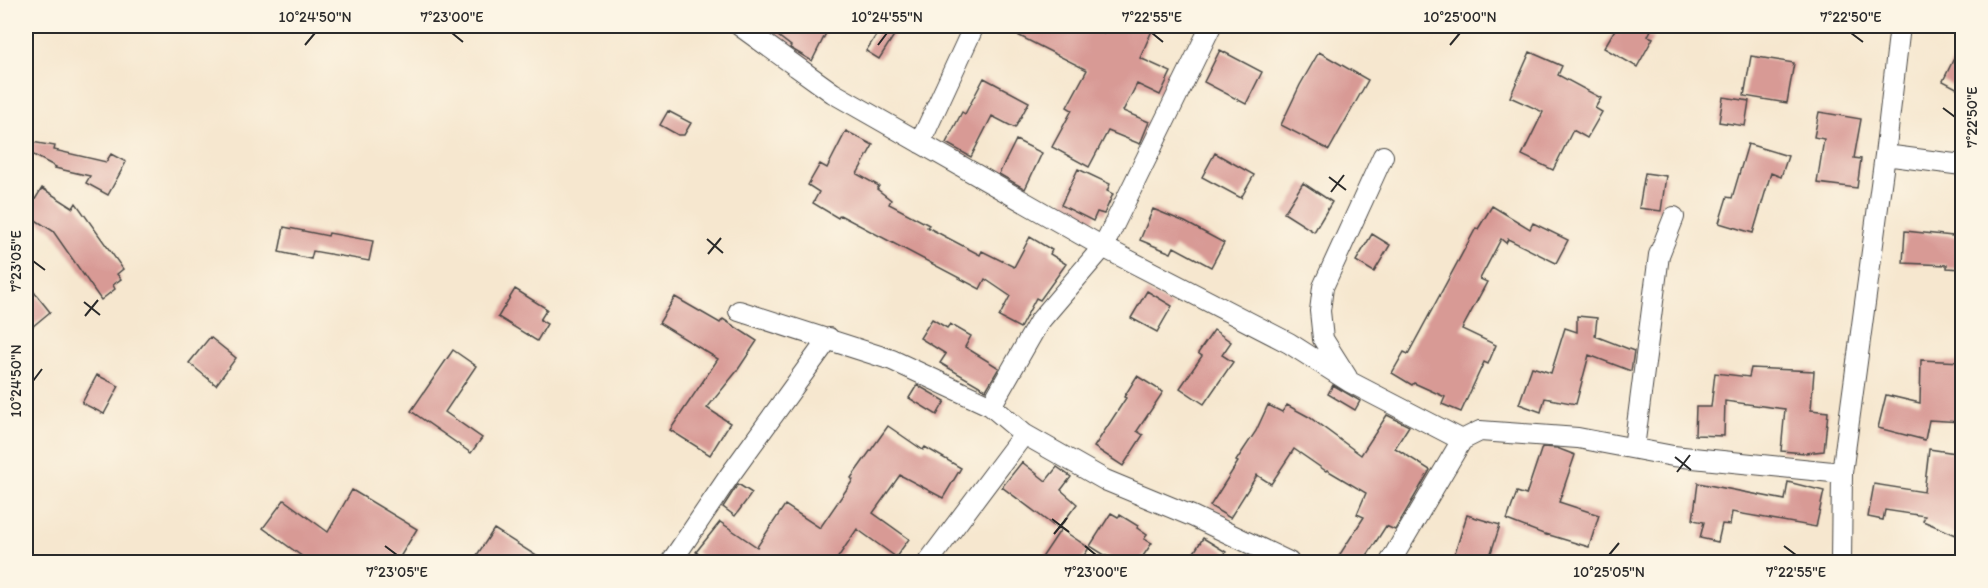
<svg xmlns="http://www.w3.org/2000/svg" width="1988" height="588" viewBox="0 0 1988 588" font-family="Itim,sans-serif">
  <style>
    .building { fill: #d89a95 }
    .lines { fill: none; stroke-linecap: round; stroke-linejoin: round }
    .street-casing { stroke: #494744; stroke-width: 22 }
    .street { stroke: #fff; stroke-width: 20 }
    .ticks { fill: none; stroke: #2b2b2b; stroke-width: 2 }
    .neatline { fill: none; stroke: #2b2b2b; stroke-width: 2 }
    .ticks-label { font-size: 15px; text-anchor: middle; fill: #2b2b2b }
  </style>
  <rect width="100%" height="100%" fill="#fcf5e5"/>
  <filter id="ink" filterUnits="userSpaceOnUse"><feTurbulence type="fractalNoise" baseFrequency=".0167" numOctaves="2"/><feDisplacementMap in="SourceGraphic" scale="12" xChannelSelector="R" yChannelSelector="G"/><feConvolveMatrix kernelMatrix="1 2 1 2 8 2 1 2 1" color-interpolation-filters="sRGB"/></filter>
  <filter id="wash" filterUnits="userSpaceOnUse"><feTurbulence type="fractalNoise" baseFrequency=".008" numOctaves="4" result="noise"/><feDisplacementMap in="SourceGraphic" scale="24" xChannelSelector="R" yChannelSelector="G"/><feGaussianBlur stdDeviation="1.35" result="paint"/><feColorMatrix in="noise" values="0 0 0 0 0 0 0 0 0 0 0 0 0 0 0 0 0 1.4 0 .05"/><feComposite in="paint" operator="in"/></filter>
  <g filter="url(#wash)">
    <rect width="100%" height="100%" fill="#f6e7cf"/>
    <g id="blocks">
      <path class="building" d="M765,26h48l13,7 -14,28 -22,-13 1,-2z
        M882,26h18l-21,33 -13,-8z
        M1000,26h86l17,7 3,-7h48l-14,32 31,14 -11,23 -23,-11 -14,27 26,11 -9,22 -32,-13 -19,36 -37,-20 20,-37 -5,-3 20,-37z
        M1617,26h36l-5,10 5,2 -16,29 -33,-19z
        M1962,42v49l-19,-10z
        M1220,50l42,22 -16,32 -42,-22z
        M1319,52l49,28 -39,70 -48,-25 19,-40z
        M1530,52l32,14 -4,9 43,23 -6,10 7,4 -15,26 -14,-8 -20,40 -31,-15 21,-43 -33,-15z
        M1751,56l43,7 -7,40 -43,-7z
        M984,78l45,24 -14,26 -23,-12 -21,41 -25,-14 16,-31 3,2z
        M1723,97l26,4 -4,25 -26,-4z
        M668,111l23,12 -7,12h-6l-18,-10z
        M1819,112l42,7 -7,39 7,1 -4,29 -40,-5 7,-44 -10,-2z
        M846,131l27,14 -16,29 22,12 -2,3 14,11 -2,4 40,21 -2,2 53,28 2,-4 32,16 16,-30 22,13 -2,4 16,10 -26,36 -4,-2 -16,30 -21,-11 11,-21 -25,-17 -5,10 -140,-74 -2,3 -25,-15 6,-11 -11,-7 12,-21 7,4z
        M1016,140l26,13 -17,36 -26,-15z
        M26,141l29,5 -1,4 52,12 5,-8 15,8 -18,33 -22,-12 4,-7 -35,-8 1,-1 -30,-16z
        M1748,144l40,12 -7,21 -10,-4 -18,60 -34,-10 8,-26 5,1z
        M1215,153l39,22 -13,23 -39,-21z
        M1078,169l32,15 -3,7 6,3 -9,20 -7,-2 -4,9 -32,-16z
        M1645,173l21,3 -5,35 -22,-3z
        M1303,183l29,19 -18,30 -30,-19z
        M42,188l31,20 3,-5 47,66 -6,5 4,5 -8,6 2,4 -14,11 -48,-69 -27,-17z
        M1492,206l38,23 3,-6 35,17 -12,23 -48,-24 -2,4 -5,-4 -21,40 7,3 -25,47 34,16 -8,19 -4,-2 -23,50 -19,-8 3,-7 -31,-14 -2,2 -20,-12 12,-21 4,2 68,-126 2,1z
        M1153,209l32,13 39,21 -13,24 -37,-20 -3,6 -31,-13z
        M284,227l44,9 1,-3 44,8 -4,20 -56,-10 -2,8 -32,-7z
        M1905,231l57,6v32l-15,-1v-3l-44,-2z
        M1372,234l18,11 -16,27 -18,-11z
        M26,282l24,30 -24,20z
        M515,289l32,20 -7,11 7,4 -10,17 -39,-24z
        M1147,291l25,15 -15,26 -26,-14z
        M675,297l45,26 3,-4 34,22 -20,30 -30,37 23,15 -20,32 -40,-25 48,-71 -59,-36z
        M1577,316l20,2 -2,18 39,15 -3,20 -42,-16 -13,49 -31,-6 -4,14 -22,-8 13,-37 19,6 14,-45 12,4z
        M932,319l15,9 3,-4 21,12 -6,11 34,21 -13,22 -46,-27 6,-9 -26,-16z
        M1214,330l17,12 -9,13 11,7 -29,42 -24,-16 22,-32 -4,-3z
        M210,337l26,21 -20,27 -27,-22z
        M453,350l23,16 -31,46 37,26 -11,15 -60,-42z
        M1921,360l41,2v60l-33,-2 -4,20 -47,-12 8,-33 34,8z
        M1751,368l63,3 -3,39 17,2 -4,39 -19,2 -24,-2 4,-42 -60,-8 -1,35 -29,-1 1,-28h15l4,-34 34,4z
        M97,375l22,11 -15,28 -22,-11z
        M1137,376l26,16 -26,39 6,4 -20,31 -29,-19 32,-49 -2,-1z
        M917,385l28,16 -8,14 -28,-17z
        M1333,385l27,16 -5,9 -27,-16z
        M1268,405l14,7 5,-7 22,12 52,38 26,-40 22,11 -14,22 35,22 -35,60 -9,-4 -23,36h-28l29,-45 -7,-3 9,-21 -39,-23 -1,1 -32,-22 -23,35 -14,-9 -27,43 -20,-12 28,-44 -2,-1 20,-30z
        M888,426l35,24 2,-3 36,21 -18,30 -43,-23 -27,38 36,26 -13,18 -39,-28 -22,33h-116l-9,-5 -3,4 -11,-9 24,-30 37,25 28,-42 35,23 33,-48 -2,-2z
        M1542,447l15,1 18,7 -16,47 40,13 -10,32 -43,-13v1l-39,-15 10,-28 9,3z
        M1929,449l33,5 -5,54 5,3v9l-6,15 -33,-14 2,-5 -40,-6 -2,10 -15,-3 6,-33 50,8z
        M1022,462l24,19 11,-14 14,10 -10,13 16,14 -19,25 -56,-42z
        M1788,482l36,9 -8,36 -84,-15 -2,13 -8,-1 -4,18 -18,-4 4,-16 -11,-2 5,-37 87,17z
        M738,484l14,9 -17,23 -12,-9z
        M352,490l65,39 -20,33h-87l-47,-34 21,-28 44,32z
        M1111,513l7,4 2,-2 18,11 -1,2 10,7 -3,4 8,4 -13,19h-23l-26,-16z
        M1467,515l33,10 -12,37h-36z
        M494,529l52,33h-57l-12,-7z
        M1061,529l28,19 -9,14h-41z
        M1203,538l23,14 -6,10h-32z"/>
    </g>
  </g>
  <g filter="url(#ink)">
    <use href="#blocks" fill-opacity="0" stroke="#494744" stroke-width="1.5"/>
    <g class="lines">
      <defs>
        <path id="street" d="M740,26l93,67 270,154 186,96 61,39 112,58
          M920,143l54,-117
          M1885,155l77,10
          M739,311l153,49 99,46 33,28 81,46 87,36 97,46
          M1347,377l-24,-38 -3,-28 3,-24 60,-131
          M991,406l48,-84 64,-75 108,-221
          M1634,448l25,-193 15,-38
          M671,562l59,-87 99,-137
          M928,562l96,-128
          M1390,562l72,-122 18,-9 98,7 95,18 169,17
          M1841,562l1,-89 43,-318 15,-129"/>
      </defs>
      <use href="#street" class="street-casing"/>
      <use href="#street" class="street"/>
    </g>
  </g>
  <path class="ticks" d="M452,33l11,9M1152,33l11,9M1851,33l12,9M305,45l10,-12M878,45l9,-12M1450,45l10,-12M1943,108l12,9M1329,177l17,13M1331,192l13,-17M707,239l16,14M708,254l13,-16M33,261l12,9M84,302l16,13M85,316l13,-16M33,381l9,-12M1675,457l16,13M1677,472l13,-17M1052,519l17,13M1054,534l13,-16M385,546l12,9M1085,546l11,9M1784,546l12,9M1609,555l10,-12"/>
  <rect width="1988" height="588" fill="none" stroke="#fcf5e5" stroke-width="66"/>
  <rect x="33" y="33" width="1922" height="522" class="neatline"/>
  <g class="ticks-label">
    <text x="315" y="22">10°24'50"N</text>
    <text x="452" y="22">7°23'00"E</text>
    <text x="887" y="22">10°24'55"N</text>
    <text x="1152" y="22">7°22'55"E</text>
    <text x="1460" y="22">10°25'00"N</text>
    <text x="1851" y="22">7°22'50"E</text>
    <text transform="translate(1972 117) rotate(-90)" y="5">7°22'50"E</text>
    <text transform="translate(16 261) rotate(-90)" y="5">7°23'05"E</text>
    <text transform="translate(16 381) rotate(-90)" y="5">10°24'50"N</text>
    <text x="397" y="577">7°23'05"E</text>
    <text x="1096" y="577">7°23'00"E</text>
    <text x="1609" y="577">10°25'05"N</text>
    <text x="1796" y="577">7°22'55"E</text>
  </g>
</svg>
